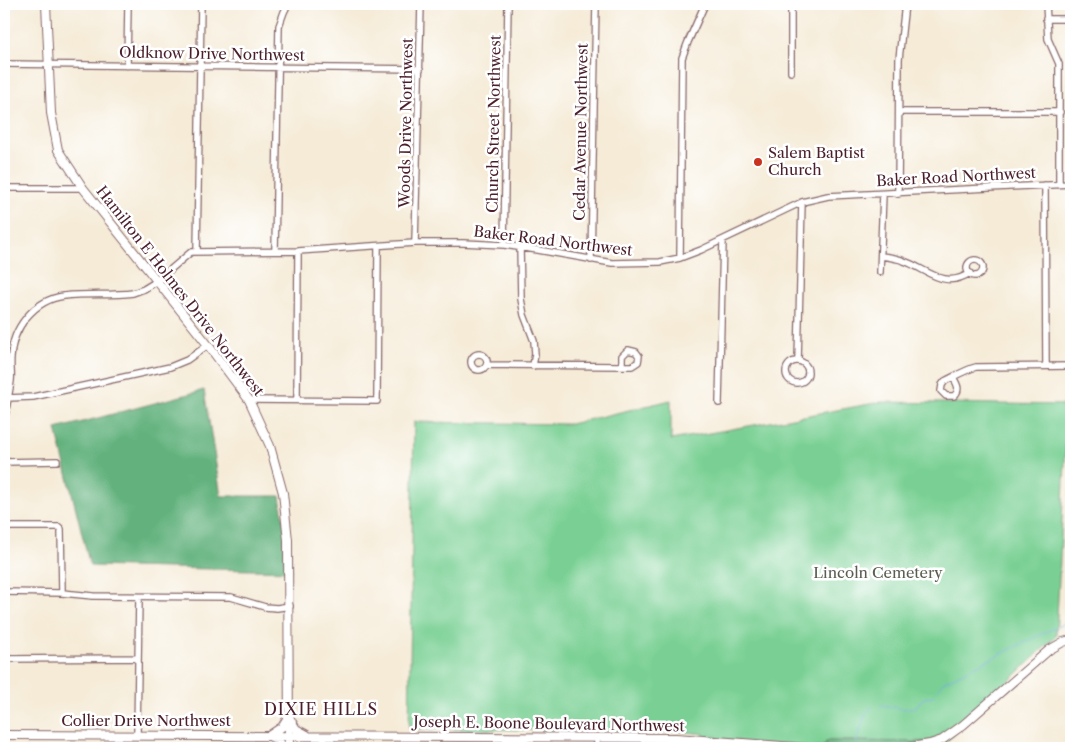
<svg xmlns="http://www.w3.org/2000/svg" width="1075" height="752" viewBox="0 0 1075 752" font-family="'Libre Caslon Text',serif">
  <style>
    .green { fill: #7ad094; stroke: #627860 }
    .forest { fill: #63b27e; stroke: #566854 }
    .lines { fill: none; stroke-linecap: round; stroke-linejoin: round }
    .stream { stroke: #7aa9e3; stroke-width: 1 }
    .minor-casing { stroke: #866667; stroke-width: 8 }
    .major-casing { stroke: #866667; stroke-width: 10 }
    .minor { stroke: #fff; stroke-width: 5.5 }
    .major { stroke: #fff; stroke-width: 8 }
    .poi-dot { fill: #c8321e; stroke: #fff; stroke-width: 2 }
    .labels { text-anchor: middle; stroke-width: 5; stroke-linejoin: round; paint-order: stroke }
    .street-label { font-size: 15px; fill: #4a1f2b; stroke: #fff }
    .poi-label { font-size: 15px; fill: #4a1f2b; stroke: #fff; text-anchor: start }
    .park-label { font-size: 15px; fill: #5b5d50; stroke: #fff }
    .neighbourhood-label { font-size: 16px; letter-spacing: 1px; fill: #4a1f2b; stroke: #fff }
  </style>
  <rect width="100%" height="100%" fill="#fff"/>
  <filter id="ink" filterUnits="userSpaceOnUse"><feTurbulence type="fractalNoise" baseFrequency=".02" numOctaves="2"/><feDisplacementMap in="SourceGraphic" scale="10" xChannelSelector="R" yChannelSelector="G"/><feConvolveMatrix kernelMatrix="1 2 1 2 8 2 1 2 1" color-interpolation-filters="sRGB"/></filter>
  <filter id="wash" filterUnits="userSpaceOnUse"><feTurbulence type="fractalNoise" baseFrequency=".0096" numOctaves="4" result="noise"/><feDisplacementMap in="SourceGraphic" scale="20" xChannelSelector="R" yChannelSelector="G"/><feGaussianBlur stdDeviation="1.12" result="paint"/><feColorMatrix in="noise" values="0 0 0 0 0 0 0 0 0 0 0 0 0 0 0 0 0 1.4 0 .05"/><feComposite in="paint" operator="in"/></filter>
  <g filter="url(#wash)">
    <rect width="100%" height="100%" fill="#f5ebd7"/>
    <path class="green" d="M671,400v40l210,-38 187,3 -12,231 -110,106 -119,-1 -5,7h-122l4,-14 -28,-3 -267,-2 5,-307 156,2z"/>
    <path class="forest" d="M204,390l17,106h59l11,75 -201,-5 -34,-137z
      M598,740l78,1 26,2 -2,5h-102z
      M827,741l119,1v6h-124z"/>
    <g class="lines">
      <path class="stream" d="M881,705l22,4 13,-2 6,-8 11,-3 10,-14 128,-62
        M856,743c5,-13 6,-28 16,-36"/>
    </g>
  </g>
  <g filter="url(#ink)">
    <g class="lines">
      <defs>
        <path id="minor" d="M791,4v68
          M975,4h2
          M1046,4l2,35 11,25v121
          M1046,19h25
          M4,64l416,5
          M127,66l1,-62
          M899,112h161
          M1045,185l1,181
          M4,188h79
          M898,194l1,-135 6,-55
          M415,243l6,-239
          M504,245l4,-241
          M520,247l1,52 3,16 10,26 1,13 -2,12
          M275,251l4,-225 5,-14 4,-8
          M197,252l4,-248
          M881,256c8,1 16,2 23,5 23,8 40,29 66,12
          M680,258l2,-200 6,-16 17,-38
          M591,260l5,-256
          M967 268a8 8 0 1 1 16 0a8 8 0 1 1-16 0Z
          M880,272l3,-78
          M628,350l8,2 3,4 -1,6 -6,4h-10v-10z
          M471 362a8 8 0 1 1 16 0a8 8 0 1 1-16 0Z
          M786 372a11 11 0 1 1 22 0a11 11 0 1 1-22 0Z
          M798,361l4,-159
          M487,365l135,1
          M953,377c4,7 8,13 1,19h-8l-5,-5 1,-6 3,-4c10,-5 20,-11 31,-14l95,-1
          M7,398l26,-1 137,-30 17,-7 21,-15
          M249,400l128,1 1,-155
          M297,400l1,-149
          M719,403l4,-163
          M4,422c2,-14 5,-27 7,-41 1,-8 -1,-16 0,-23 1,-30 23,-58 53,-62 23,-3 46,0 69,-3l11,-4 13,-8 34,-29 107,-1 117,-8h48l41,2 34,5 74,13 48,-1 20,-4 21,-8 101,-48 26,-6 243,-12
          M4,462l53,-1
          M4,527h55l2,2 1,64
          M4,592l58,1 31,3 138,1 34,10 12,1 13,-2
          M4,659l134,-1
          M137,735l2,-138
          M597,748v-11"/>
        <path id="major" d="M46,4l5,109 7,37 25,38 125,157 41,55 21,46 13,47 5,47 1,208
          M289,717l7,12 11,6
          M4,735l672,3 132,10
          M270,735l12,-8 6,-10
          M271,737l5,2 9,9
          M904,748l26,-4 12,-4 21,-15 86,-75 14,-8 8,-2"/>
      </defs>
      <use href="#minor" class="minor-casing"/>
      <use href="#major" class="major-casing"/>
      <use href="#minor" class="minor"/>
      <use href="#major" class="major"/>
    </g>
  </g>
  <circle class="poi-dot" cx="758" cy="162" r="5"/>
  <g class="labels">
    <g class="street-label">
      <text transform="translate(212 54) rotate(1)" y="5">Oldknow Drive Northwest</text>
      <text transform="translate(406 123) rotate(-89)" y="5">Woods Drive Northwest</text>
      <text transform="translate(494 124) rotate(-89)" y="5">Church Street Northwest</text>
      <text transform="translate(581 132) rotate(-89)" y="5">Cedar Avenue Northwest</text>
      <text transform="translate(956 177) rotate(-3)" y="5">Baker Road Northwest</text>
      <text transform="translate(553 241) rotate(7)" y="5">Baker Road Northwest</text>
      <text transform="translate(180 291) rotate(52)" y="5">Hamilton E Holmes Drive Northwest</text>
      <text x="146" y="726">Collier Drive Northwest</text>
      <text transform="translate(549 724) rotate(1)" y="5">Joseph E. Boone Boulevard Northwest</text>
    </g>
    <g class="poi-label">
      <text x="768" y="158">Salem Baptist<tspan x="768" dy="17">Church</tspan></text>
    </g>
    <g class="park-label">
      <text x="878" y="578">Lincoln Cemetery</text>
    </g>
    <g class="neighbourhood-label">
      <text x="321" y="715">DIXIE HILLS</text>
    </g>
  </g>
  <rect width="1075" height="752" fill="none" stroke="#fff" stroke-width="20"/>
</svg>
